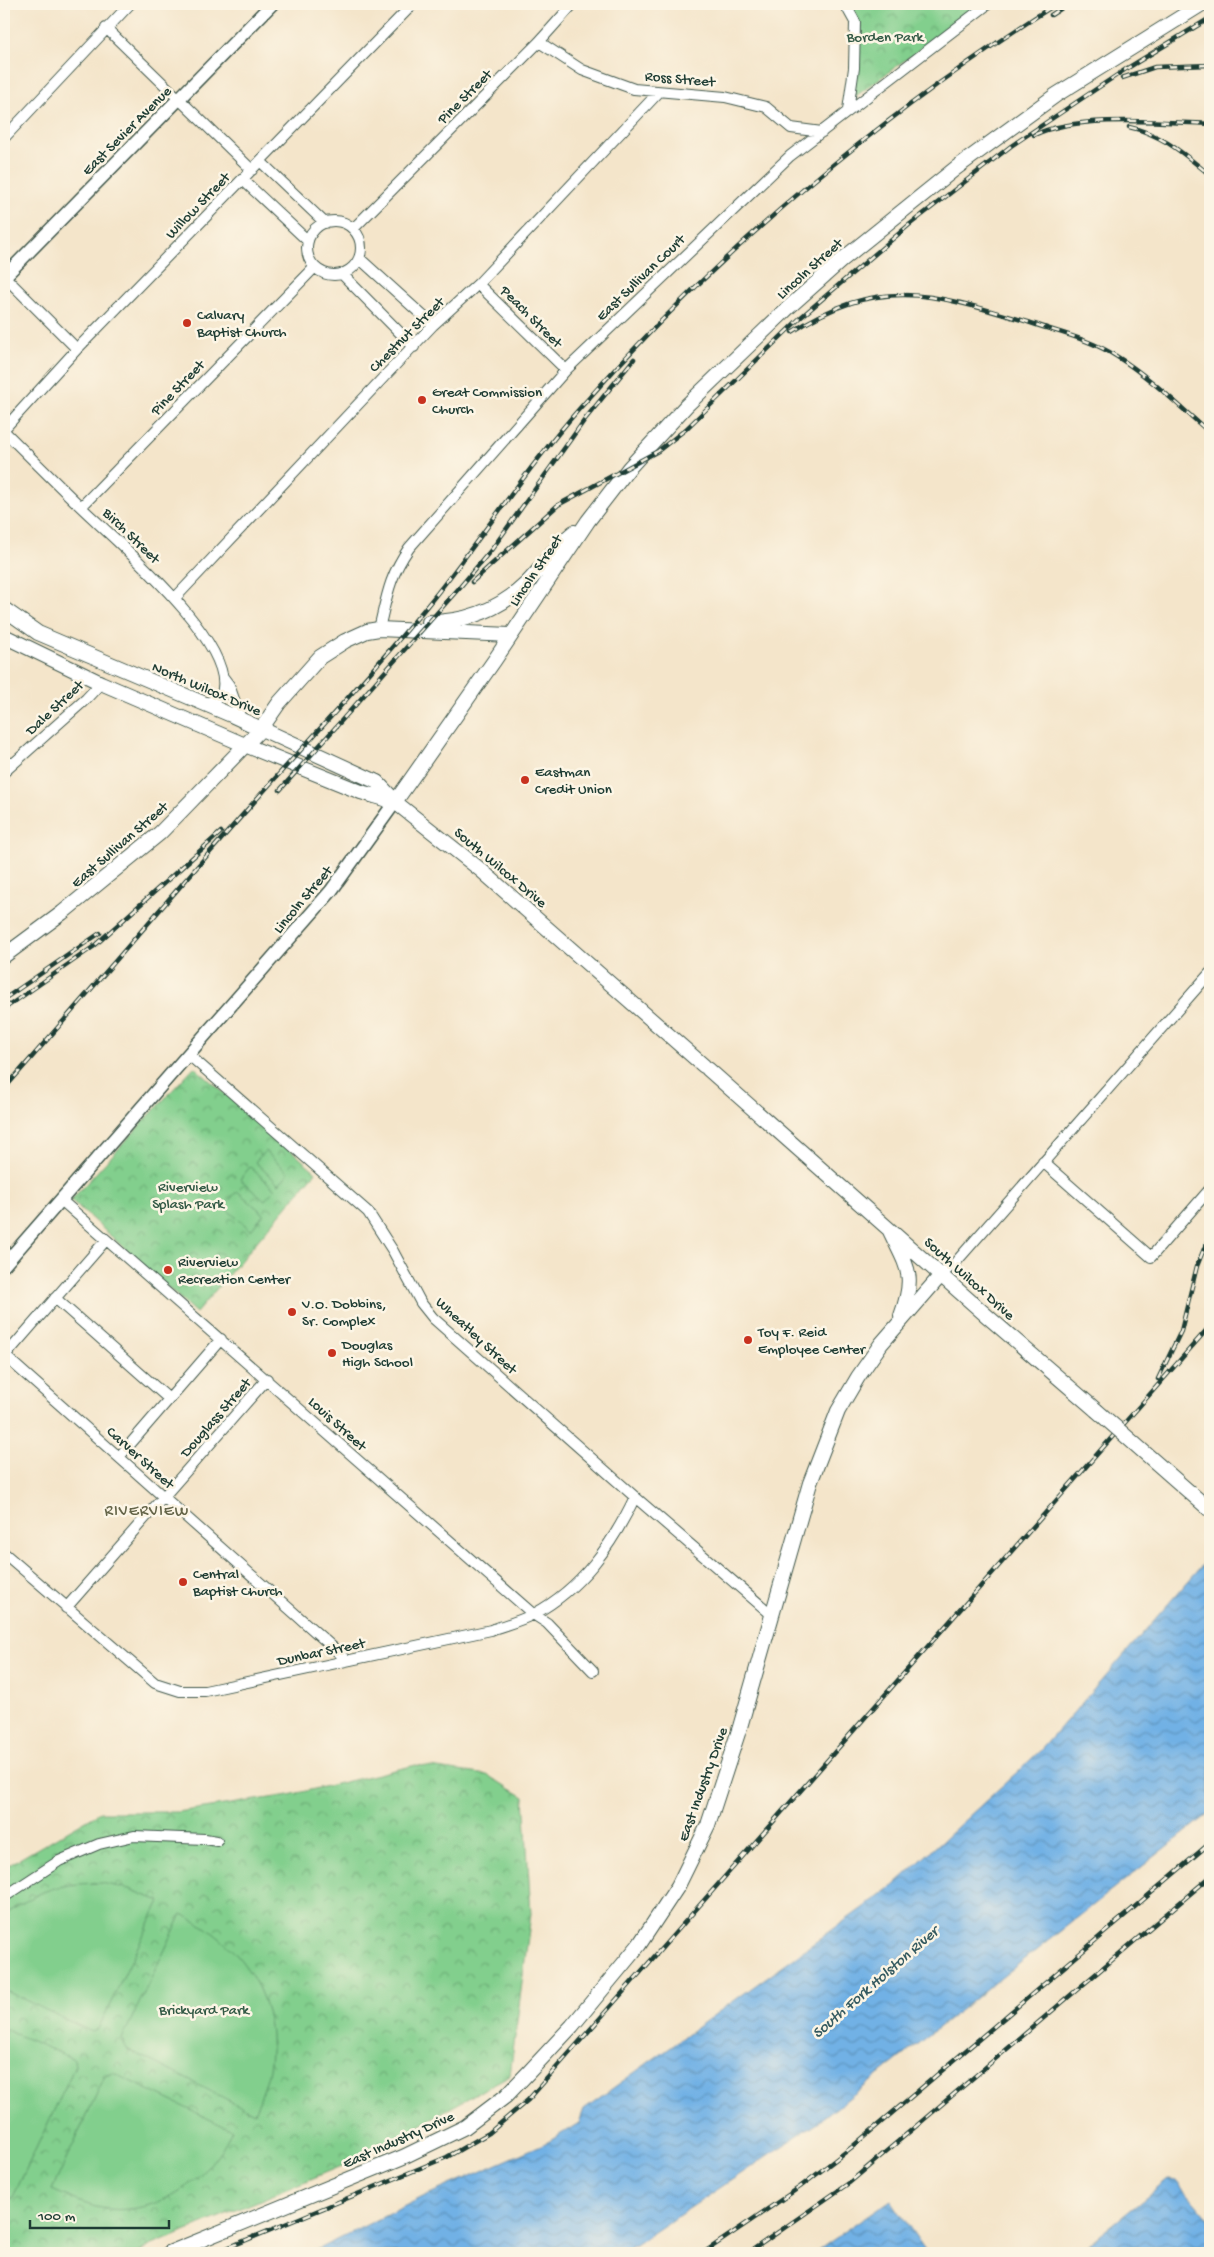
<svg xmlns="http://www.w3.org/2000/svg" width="1214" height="2257" viewBox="0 0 1214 2257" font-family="'Gochi Hand',sans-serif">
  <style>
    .park { fill: url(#park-crowns); stroke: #508660 }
    .pitch { fill: #82cf8d; stroke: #508660 }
    .water { fill: url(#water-waves); stroke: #48778c }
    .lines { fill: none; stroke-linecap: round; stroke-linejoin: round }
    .minor-casing { stroke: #3f564a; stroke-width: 12 }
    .tertiary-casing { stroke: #3f564a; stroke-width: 15 }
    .secondary-casing { stroke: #3f564a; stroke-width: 16 }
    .minor { stroke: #fff; stroke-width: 10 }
    .tertiary { stroke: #fff; stroke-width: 12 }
    .secondary { stroke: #fff; stroke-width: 14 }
    .rail-casing { stroke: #1f3d34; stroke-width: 4.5 }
    .rail { stroke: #fcf5e5; stroke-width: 2.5; stroke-dasharray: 8; stroke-linecap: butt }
    .secondary-bridge-casing { stroke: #3f564a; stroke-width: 16; stroke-linecap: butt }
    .secondary-bridge { stroke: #fff; stroke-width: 14 }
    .poi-dot { fill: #c8321e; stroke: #fcf5e5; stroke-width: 2 }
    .labels { text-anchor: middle; stroke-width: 5; stroke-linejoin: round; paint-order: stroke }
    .park-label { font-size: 15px; fill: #335a46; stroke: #fcf5e5 }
    .street-label { font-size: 15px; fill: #1f3d34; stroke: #fcf5e5 }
    .poi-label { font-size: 15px; fill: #1f3d34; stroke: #fcf5e5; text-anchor: start }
    .neighbourhood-label { font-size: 16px; letter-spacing: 1px; fill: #656549; stroke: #fcf5e5 }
    .water-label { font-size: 16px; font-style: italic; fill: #345a60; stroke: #fcf5e5 }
  </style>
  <defs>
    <pattern id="park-crowns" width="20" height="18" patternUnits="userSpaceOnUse" patternTransform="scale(1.25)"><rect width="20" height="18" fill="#82cf8d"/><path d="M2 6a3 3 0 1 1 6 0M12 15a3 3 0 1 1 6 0" fill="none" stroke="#6aa974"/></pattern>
    <pattern id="water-waves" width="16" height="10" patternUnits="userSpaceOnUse" patternTransform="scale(1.25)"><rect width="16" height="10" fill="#71b1e5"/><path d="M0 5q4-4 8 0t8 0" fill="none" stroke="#5c91ba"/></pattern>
  </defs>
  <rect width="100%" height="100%" fill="#fcf5e5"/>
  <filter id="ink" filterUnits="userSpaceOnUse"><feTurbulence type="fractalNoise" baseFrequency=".02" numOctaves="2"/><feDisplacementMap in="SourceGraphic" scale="10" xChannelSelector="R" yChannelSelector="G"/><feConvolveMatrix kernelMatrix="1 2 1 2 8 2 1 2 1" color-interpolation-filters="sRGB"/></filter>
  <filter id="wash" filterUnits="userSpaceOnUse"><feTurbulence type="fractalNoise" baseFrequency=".0096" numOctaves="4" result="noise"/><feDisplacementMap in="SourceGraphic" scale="20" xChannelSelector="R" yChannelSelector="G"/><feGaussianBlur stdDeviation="1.12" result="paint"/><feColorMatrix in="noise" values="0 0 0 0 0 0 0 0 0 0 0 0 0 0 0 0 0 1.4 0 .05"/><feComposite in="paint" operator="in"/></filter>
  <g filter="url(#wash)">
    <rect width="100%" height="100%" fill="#f4e5ca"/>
    <path class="park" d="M845,4h137l-133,97 6,-79z
      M194,1067l122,105 -120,141 -125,-113z
      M416,1765l71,10 37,22 7,117 -21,161 -156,86 -204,85 -12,7h-134v-385l96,-56h78l111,-17z"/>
    <path class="pitch" d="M265,1151l24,22 -10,11 -24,-22z
      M250,1167l25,22 -10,11 -25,-21z
      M237,1191l27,23 -13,16 -27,-23z
      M101,1883l28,6 31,12 -62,128 -6,3 -88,-42v-74c37,-27 51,-32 97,-33z
      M182,1914c57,27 97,84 88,148 -2,18 -9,34 -16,51l-127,-64 -5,-10z
      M4,2029l70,30 1,7 -63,133 -8,-3z
      M113,2073l119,57c-24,51 -77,90 -136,77 -15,-4 -30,-11 -44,-17l53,-114z"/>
    <path class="water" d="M1210,1556v257l-389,307 -198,133h-313l115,-57 123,-54 31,-19 5,-14 309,-223 147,-135z
      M1168,2180l9,1 33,39v33h-123v-8z
      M891,2200l36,53h-113z"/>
  </g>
  <g filter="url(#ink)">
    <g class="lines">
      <defs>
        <path id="minor" d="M845,4l10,18 -1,46 -6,42
          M106,28l146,142
          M539,42l43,28 52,19 91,8 41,10 25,21 31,4
          M4,138l126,-134
          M260,161l65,62
          M243,180l65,61
          M307 248a27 27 0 1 1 54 0a27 27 0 1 1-54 0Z
          M353,229l186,-187 34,-38
          M359,258l74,67
          M342,274l72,73
          M4,276l73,73
          M478,284l88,86
          M4,429l73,-80 336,-345
          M4,431c26,26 52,52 79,78 32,31 159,138 138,187l-15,8
          M81,507l234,-240
          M176,597l257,-272 45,-41 180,-191
          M379,629c8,-33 10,-52 30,-81l157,-178 224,-214 198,-152
          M223,677l6,8 12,34
          M4,759l8,6
          M4,772l82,-73 15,-16
          M189,1055l179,157 25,39 28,52 12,15 202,179 137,118
          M1043,1162l108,95 59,-68
          M61,1200l472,414 14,9 46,48
          M942,1274l13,-11 255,-290
          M55,1298l114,101
          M4,1355l343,305
          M5,1356l101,-116
          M119,1457l102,-118
          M4,1553l151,130 25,8h25l286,-61c14,-5 29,-9 43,-16 48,-26 78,-69 101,-117
          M66,1608l201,-229
          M4,1897l55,-36 40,-17 35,-8 71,3 12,2"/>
        <path id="tertiary" d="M4,277l268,-273
          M4,1265l327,-374 64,-89"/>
        <path id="secondary" d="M4,609l34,24 193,82 146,67 18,19
          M429,622c38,0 71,-13 98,-39 17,-17 29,-37 47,-51
          M4,636l97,47 144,62 116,47 34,10 87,69 222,195
          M395,802l99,-141 94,-140 41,-53 57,-62 103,-99 54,-48 113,-91 100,-73 146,-91
          M4,956l58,-43 98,-80 101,-104 18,-26 41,-46 25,-16 22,-10 12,-2 131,6
          M708,1069l279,247 109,94
          M890,1231c18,38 26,44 11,85
          M169,2253l234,-96 62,-30 41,-31 22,-23 44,-47 67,-81 39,-59 30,-61 32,-98 70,-244 28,-72 20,-34 23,-33 61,-70"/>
      </defs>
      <use href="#minor" class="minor-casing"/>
      <use href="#tertiary" class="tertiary-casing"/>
      <use href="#secondary" class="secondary-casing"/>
      <use href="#minor" class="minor"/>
      <use href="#tertiary" class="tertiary"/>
      <use href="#secondary" class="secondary"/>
      <defs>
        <path id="rail" d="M1051,15l17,-11
          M1122,78l33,-11 55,-2
          M1129,127c33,7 56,28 81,48
          M1034,135c42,-21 129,-13 176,-11
          M792,332c87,-57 143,-38 236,-10 29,10 62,17 88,34 34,21 64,51 94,77
          M472,582l86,-77 100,-54 28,-22 114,-111 109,-93 102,-79 115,-77 84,-51
          M280,790l180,-203 32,-38 94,-131 48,-59
          M4,999l96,-66
          M4,1009l89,-62 128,-115
          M4,1089c89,-101 176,-204 266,-305 54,-60 110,-120 161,-183 51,-63 95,-132 149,-193 137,-156 301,-293 476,-404
          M1158,1379l23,-48 16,-65 13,-32
          M215,2253l232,-96 42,-24 39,-33 682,-774
          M703,2253l97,-66 52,-40 358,-304
          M748,2253l101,-70 361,-306"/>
      </defs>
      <use href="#rail" class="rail-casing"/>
      <use href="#rail" class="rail"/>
      <defs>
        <path id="secondary-bridge" d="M1096,1410l114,100"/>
      </defs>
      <use href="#secondary-bridge" class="secondary-bridge-casing"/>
      <use href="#secondary-bridge" class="secondary-bridge"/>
    </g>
  </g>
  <g class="poi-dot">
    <circle cx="187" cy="323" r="5"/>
    <circle cx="422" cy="400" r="5"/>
    <circle cx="525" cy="780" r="5"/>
    <circle cx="168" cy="1270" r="5"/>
    <circle cx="292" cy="1312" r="5"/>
    <circle cx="748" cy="1340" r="5"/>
    <circle cx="332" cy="1353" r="5"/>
    <circle cx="183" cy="1582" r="5"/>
  </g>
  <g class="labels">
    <g class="park-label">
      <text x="885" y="41">Borden Park</text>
      <text x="188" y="1191">Riverview<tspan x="188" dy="17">Splash Park</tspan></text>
      <text x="204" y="2014">Brickyard Park</text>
    </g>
    <g class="street-label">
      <text transform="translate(680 78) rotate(5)" y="5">Ross Street</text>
      <text transform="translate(464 96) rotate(-45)" y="5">Pine Street</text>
      <text transform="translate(126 130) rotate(-45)" y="5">East Sevier Avenue</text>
      <text transform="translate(197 205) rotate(-46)" y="5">Willow Street</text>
      <text transform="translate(809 268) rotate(-42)" y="5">Lincoln Street</text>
      <text transform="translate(640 277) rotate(-44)" y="5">East Sullivan Court</text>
      <text transform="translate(532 316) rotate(45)" y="5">Peach Street</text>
      <text transform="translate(406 334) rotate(-45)" y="5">Chestnut Street</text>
      <text transform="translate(177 387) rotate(-46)" y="5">Pine Street</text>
      <text transform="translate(132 535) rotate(44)" y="5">Birch Street</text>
      <text transform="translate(535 570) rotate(-56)" y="5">Lincoln Street</text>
      <text transform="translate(207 688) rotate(23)" y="5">North Wilcox Drive</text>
      <text transform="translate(54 707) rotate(-43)" y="5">Dale Street</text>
      <text transform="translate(119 844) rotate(-41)" y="5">East Sullivan Street</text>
      <text transform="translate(501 867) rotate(40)" y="5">South Wilcox Drive</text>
      <text transform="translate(302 899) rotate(-50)" y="5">Lincoln Street</text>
      <text transform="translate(970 1278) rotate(42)" y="5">South Wilcox Drive</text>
      <text transform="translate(477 1335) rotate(43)" y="5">Wheatley Street</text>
      <text transform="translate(215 1417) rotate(-49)" y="5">Douglass Street</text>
      <text transform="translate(338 1423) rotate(42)" y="5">Louis Street</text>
      <text transform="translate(141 1457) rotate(42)" y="5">Carver Street</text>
      <text transform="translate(321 1651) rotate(-12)" y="5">Dunbar Street</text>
      <text transform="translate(702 1784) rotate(-70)" y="5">East Industry Drive</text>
      <text transform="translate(398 2139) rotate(-24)" y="5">East Industry Drive</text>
    </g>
    <g class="poi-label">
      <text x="197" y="319">Calvary<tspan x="197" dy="17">Baptist Church</tspan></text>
      <text x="432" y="396">Great Commission<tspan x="432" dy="17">Church</tspan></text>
      <text x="535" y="776">Eastman<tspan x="535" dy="17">Credit Union</tspan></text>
      <text x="178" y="1266">Riverview<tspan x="178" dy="17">Recreation Center</tspan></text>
      <text x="302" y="1308">V.O. Dobbins,<tspan x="302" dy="17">Sr. Complex</tspan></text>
      <text x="758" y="1336">Toy F. Reid<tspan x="758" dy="17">Employee Center</tspan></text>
      <text x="342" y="1349">Douglas<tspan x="342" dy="17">High School</tspan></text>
      <text x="193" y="1578">Central<tspan x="193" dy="17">Baptist Church</tspan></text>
    </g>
    <g class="neighbourhood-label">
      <text x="147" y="1515">RIVERVIEW</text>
    </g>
    <g class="water-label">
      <text transform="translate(874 1981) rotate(-41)" y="6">South Fork Holston River</text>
    </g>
  </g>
  <rect width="1214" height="2257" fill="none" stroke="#fcf5e5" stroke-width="20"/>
  <path d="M30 2220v8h139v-8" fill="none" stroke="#1f3d34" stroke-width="2.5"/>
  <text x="38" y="2220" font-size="15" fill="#1f3d34" stroke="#fcf5e5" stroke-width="4" paint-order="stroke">100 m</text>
</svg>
